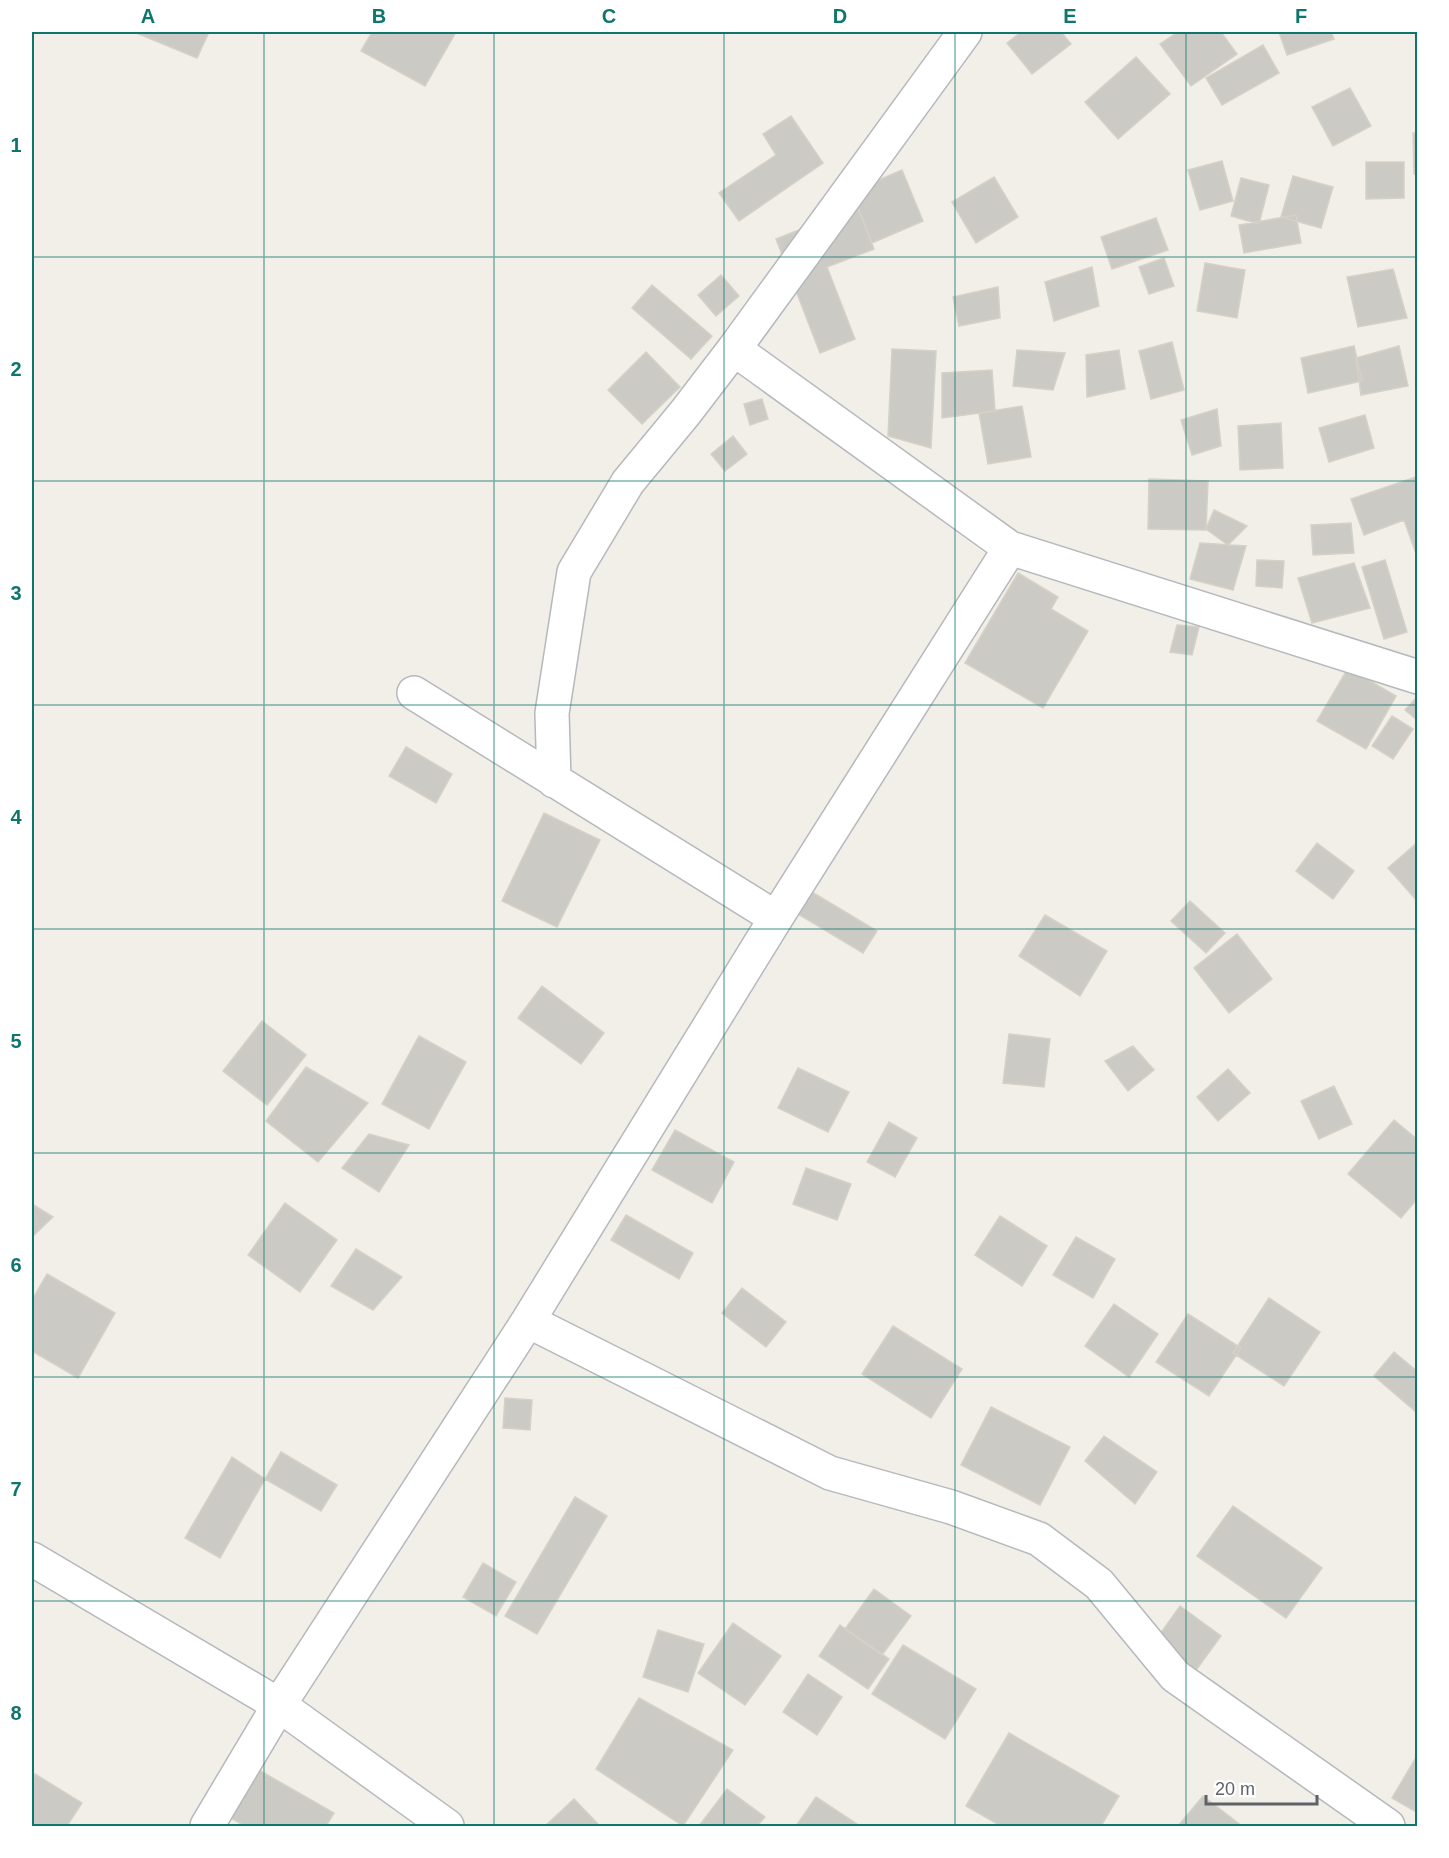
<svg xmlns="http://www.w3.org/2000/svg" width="1449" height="1858" viewBox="0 0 1449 1858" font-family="Helvetica,sans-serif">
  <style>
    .building { fill: #cccac5; stroke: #d6d1c6; stroke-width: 1.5 }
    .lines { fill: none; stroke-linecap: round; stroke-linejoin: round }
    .minor-casing { stroke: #b5b8bc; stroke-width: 36 }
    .minor { stroke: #fff; stroke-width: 33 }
    .grid { fill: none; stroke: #0f766e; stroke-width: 1.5; stroke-opacity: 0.55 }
    .neatline { fill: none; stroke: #0f766e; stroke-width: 2 }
    .grid-label { font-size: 20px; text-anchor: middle; font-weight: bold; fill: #0f766e }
  </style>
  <rect width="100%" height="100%" fill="#f1efe8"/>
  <path class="building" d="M134,32h75l-12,26z
    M372,32h84l-31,54 -64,-35z
    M1021,32h40l10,12 -39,30 -25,-31z
    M1178,32h43l16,22 -46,32 -31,-42z
    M1279,32h52l3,7 -47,16z
    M1263,45l16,28 -57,32 -16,-27z
    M1136,57l34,37 -52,45 -33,-37z
    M1350,88l21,38 -38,20 -21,-39z
    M791,116l32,47 -84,58 -20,-28 57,-38 -13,-21z
    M1413,133h5v41h-4z
    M1222,161l11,40 -33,9 -12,-40z
    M1366,162h38v36l-38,1z
    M902,170l21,51 -51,22 -21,-51z
    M1293,176l40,11 -12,41 -40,-11z
    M994,177l24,40 -42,26 -24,-41z
    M1241,178l28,7 -10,39 -28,-8z
    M858,207l16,42 -47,18 28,72 -35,14 -44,-114z
    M1296,215l5,28 -57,10 -5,-28z
    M1156,218l12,32 -56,19 -11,-32z
    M1164,258l10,28 -25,8 -10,-27z
    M1205,263l40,7 -8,48 -40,-7z
    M1092,267l7,39 -45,15 -9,-39z
    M1393,269l14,49 -49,9 -11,-50z
    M721,275l18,21 -23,20 -18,-21z
    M652,285l60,51 -21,23 -59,-51z
    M998,287l2,31 -41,8 -6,-29z
    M1172,342l12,48 -33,9 -12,-48z
    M1354,346l8,35 -54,12 -7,-35z
    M1399,346l9,40 -47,9 -5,-37z
    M892,349l44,2 -5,97 -43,-12z
    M1017,350l48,3 -12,37 -40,-4z
    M1119,350l6,39 -38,8 -1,-42z
    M646,352l34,35 -38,37 -34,-34z
    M992,370l3,41 -53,7v-45z
    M762,399l6,20 -18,6 -6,-21z
    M1022,406l9,51 -43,7 -9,-51z
    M1217,409l4,37 -29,9 -11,-35z
    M1365,415l9,33 -45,14 -10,-34z
    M1281,423l2,45 -43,2 -2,-44z
    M733,436l14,18 -22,17 -14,-17z
    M1416,477l2,5v68l-3,1 -11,-31 -40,15 -13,-36z
    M1149,479l59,2 -2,49 -58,-1z
    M1214,510l33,16 -19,19 -22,-16z
    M1351,523l3,30 -41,2 -2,-30z
    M1200,543l46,3 -13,44 -43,-11z
    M1257,560l27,1 -2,27 -26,-2z
    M1385,560l22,72 -23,7 -22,-72z
    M1354,563l16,45 -58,15 -14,-45z
    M1018,573l40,24 -7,12 37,22 -45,77 -78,-45z
    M1177,625l22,2 -7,28 -22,-3z
    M1348,668l48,28 -30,53 -49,-28z
    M1418,696v25l-13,-11z
    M1392,716l21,13 -20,30 -21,-13z
    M406,747l46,27 -16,29 -47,-27z
    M544,813l56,27 -43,87 -55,-26z
    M1418,842v60l-30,-34z
    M1317,843l37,28 -21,28 -37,-28z
    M812,892l65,39 -14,22 -65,-39z
    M1190,901l35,32 -19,20 -35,-32z
    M1045,915l62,36 -27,45 -61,-40z
    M1237,934l35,45 -43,34 -35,-45z
    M542,986l62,47 -23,31 -63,-46z
    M262,1021l44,34 -39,50 -44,-34z
    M1009,1034l41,5 -6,48 -41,-4z
    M419,1036l47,26 -37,67 -47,-25z
    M1133,1046l21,24 -26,21 -23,-30z
    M306,1067l62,36 -50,59 -52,-41z
    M798,1068l51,24 -21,40 -50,-24z
    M1228,1069l22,24 -32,28 -21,-24z
    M1334,1086l18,38 -33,15 -18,-38z
    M1394,1120l24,20v58l-17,20 -53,-44z
    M889,1122l28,16 -22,39 -28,-15z
    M675,1130l59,32 -22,41 -60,-33z
    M369,1134l40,11 -30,47 -37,-24z
    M806,1168l45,16 -14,36 -44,-16z
    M285,1203l52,37 -37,52 -52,-37z
    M32,1204l21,13 -21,20z
    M626,1215l67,38 -14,26 -68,-39z
    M1000,1216l47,30 -25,40 -47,-31z
    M1076,1237l39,22 -22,39 -40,-23z
    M356,1249l46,28 -29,33 -42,-24z
    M47,1274l68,39 -37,65 -46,-27v-51z
    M742,1288l44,34 -20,25 -44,-34z
    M1269,1298l51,34 -36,54 -51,-33z
    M1114,1304l44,30 -29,43 -44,-31z
    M1188,1314l53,34 -32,48 -53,-34z
    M893,1326l69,43 -31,49 -69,-44z
    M1394,1352l24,20v38l-2,2 -42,-36z
    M505,1398l27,2 -2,30 -27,-2z
    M991,1407l79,40 -30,58 -79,-40z
    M1104,1436l53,36 -22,32 -50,-43z
    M281,1452l56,33 -16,26 -56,-32z
    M232,1457l33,22 -45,79 -35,-20z
    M575,1497l32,19 -70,118 -32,-18z
    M1233,1506l89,62 -36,50 -89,-62z
    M483,1563l33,19 -20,34 -33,-19z
    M874,1589l37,27 -29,39 -37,-26z
    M1180,1606l41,30 -35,48 -41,-29z
    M733,1623l48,33 -36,49 -47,-32z
    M840,1625l49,34 -21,30 -49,-33z
    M658,1630l46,14 -16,48 -45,-15z
    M903,1645l73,44 -31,50 -73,-45z
    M808,1674l34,23 -25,38 -34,-23z
    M639,1698l94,52 -50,76 -87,-57z
    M1009,1733l110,63 -18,30h-100l-35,-20z
    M1418,1754v59l-26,-15z
    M257,1769l77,44 -8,13h-81l-16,-9z
    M35,1774l47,29 -15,23h-35v-46z
    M727,1789l38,28 -8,9h-58z
    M1203,1796l39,30h-64z
    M816,1797l44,29h-64z
    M574,1799l26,27h-55z"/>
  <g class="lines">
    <defs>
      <path id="minor" d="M734,349l276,199
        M414,693l362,225
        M554,781l-2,-68 22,-141 54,-90 57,-69 49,-64 231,-317
        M528,1321l302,152 121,34 88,32 60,45 76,92 213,150
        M32,1559l247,146 168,121
        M207,1826l72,-121 249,-384 248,-403 234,-370 408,129"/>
    </defs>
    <use href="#minor" class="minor-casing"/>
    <use href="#minor" class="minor"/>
  </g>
  <path class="grid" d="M264,32v1794M494,32v1794M724,32v1794M955,32v1794M1186,32v1794M32,257h1386M32,481h1386M32,705h1386M32,929h1386M32,1153h1386M32,1377h1386M32,1601h1386"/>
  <rect width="1449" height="1858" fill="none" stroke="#ffffff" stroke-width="66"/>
  <path d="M1206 1795v9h111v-9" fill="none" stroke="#5f6368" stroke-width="3"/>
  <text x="1215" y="1795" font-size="18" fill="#5f6368" stroke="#ffffff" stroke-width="4.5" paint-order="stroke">20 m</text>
  <rect x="33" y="33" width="1383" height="1792" class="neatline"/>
  <g class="grid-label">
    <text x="148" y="23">A</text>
    <text x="379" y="23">B</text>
    <text x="609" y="23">C</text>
    <text x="840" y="23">D</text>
    <text x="1070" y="23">E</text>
    <text x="1301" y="23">F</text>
    <text x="16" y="152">1</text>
    <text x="16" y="376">2</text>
    <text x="16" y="600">3</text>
    <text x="16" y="824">4</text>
    <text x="16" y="1048">5</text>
    <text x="16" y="1272">6</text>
    <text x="16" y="1496">7</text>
    <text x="16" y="1720">8</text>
  </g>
</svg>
